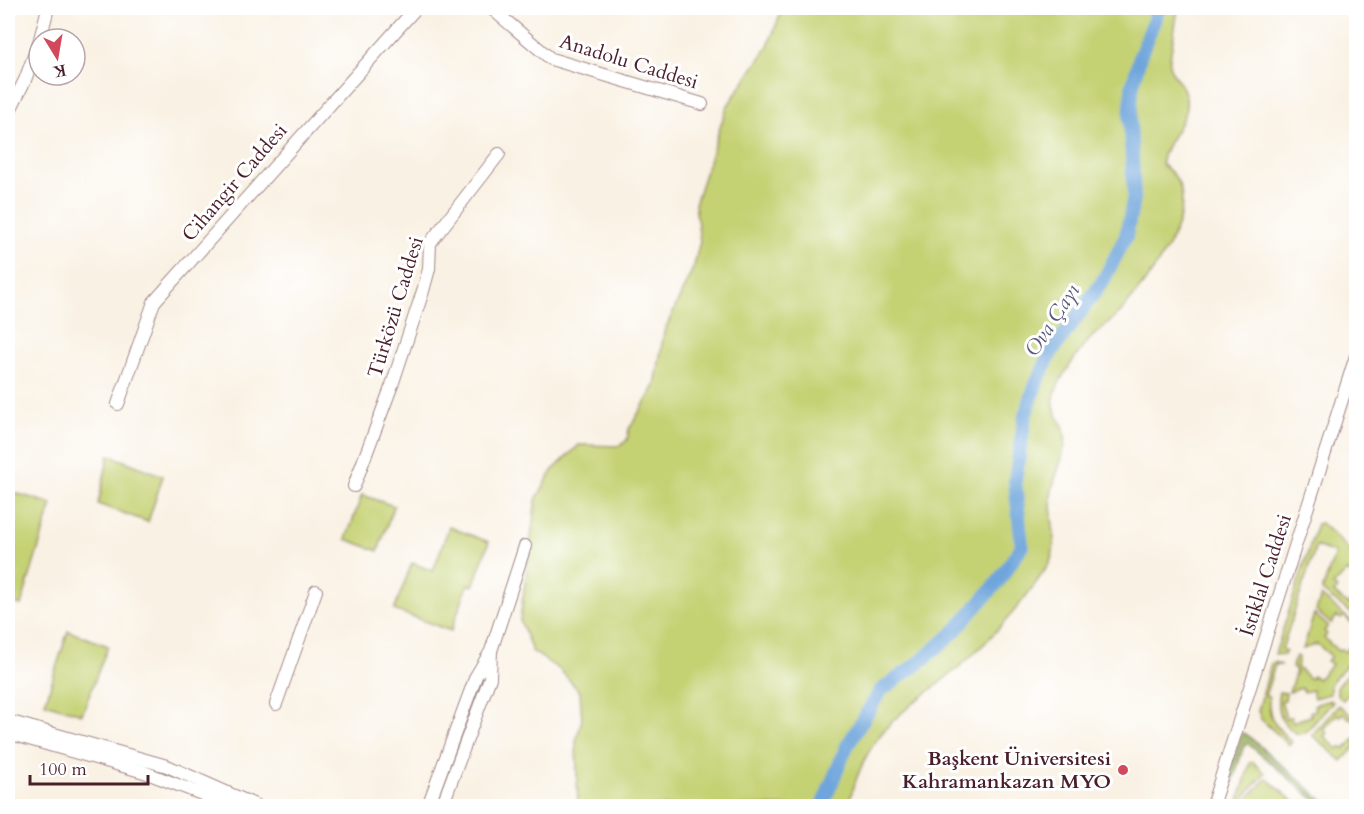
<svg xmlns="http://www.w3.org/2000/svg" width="1364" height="814" viewBox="0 0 1364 814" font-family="Cardo,serif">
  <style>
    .green { fill: #c5d273; stroke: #88784f; stroke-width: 1.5 }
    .forest { fill: #9cb465; stroke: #736a48; stroke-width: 1.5 }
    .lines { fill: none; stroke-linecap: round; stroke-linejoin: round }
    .river { stroke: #6ea5dc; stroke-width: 14 }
    .secondary-casing { stroke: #a28887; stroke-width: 14 }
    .secondary { stroke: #fff; stroke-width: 12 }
    .poi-dot { fill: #d1495b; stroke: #fff; stroke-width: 2 }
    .labels { text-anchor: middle; stroke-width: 6; stroke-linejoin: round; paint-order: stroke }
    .street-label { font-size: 20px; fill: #4a1f2b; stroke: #fff }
    .poi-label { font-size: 20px; font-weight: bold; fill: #4a1f2b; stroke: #fff; text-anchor: end }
    .water-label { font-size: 21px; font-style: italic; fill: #5a5b7b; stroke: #fff }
  </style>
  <rect width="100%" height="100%" fill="#fff"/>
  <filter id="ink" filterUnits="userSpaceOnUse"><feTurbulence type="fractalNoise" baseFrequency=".0167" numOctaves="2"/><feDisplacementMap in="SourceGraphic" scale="12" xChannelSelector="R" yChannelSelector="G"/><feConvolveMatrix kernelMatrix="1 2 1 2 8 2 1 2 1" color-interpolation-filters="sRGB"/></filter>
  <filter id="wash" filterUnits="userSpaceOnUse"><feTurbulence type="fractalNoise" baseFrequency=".008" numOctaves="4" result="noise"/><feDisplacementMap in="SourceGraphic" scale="24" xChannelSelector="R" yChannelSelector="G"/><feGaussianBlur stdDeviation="1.35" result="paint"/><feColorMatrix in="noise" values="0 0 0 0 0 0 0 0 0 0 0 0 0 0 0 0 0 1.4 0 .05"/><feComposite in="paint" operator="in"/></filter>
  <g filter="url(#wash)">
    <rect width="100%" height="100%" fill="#f9f1e3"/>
    <path class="green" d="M783,8h395l-9,57c4,13 15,18 17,33 4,25 -25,44 -24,67 52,33 -11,111 -38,143 -10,12 -23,20 -34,31 -9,10 -19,24 -27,37 -24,40 6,39 2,68 -2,18 -12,34 -14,52 -1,21 8,50 -2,68 -23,35 -52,69 -83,97 -60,53 -96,59 -118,145h-270l-2,-65 6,-22 -2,-27 -20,-22 -28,-19 -12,-31 16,-120 16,-29 27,-26 41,1 7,-6 2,-11 26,-43 9,-54 30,-66 6,-25 -5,-37 26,-80 7,-19 39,-57z
      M109,455l54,21 -15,46 -50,-18z
      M8,491l44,13 -31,101 -13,-4z
      M362,495l32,11 -16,45 -32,-12z
      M1321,523l35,33v15l-5,3 -4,-3 -14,15 4,3 -3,4 14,12 3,-3 5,2v13l-34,-26 13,-38 -19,-7 -34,103 4,2 -2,4 -9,-1 42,-130z
      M449,527l40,15 -16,44 -5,-2 -17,47 -57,-21 18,-47 21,8z
      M1321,596l35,29v2l-12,-11 -3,3 -4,-3 -6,8 -15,-13z
      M1314,614l14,12 -4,5 3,3 -3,4 14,13 3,-2 4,3 11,-13v15l-26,30v10l-16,4 -2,-8 -8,2 -2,-4 -13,4 7,-21 -4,-5 4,-10 3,1 -2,10 13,12 3,-3 5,3 14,-15 -5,-3 4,-5 -14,-12 -14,5z
      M68,631l40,15 -26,68 -37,-11z
      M1274,662l8,3h-7l-10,31 4,1c-2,21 8,32 23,45l-3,3 -28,-26 -3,-8 13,-47z
      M1356,664v5l-9,11 9,9v9l-6,-6 -7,8 -6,-5v-9z
      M1279,692l7,1 -1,7 -4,1 5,17 5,-1 1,5 19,-6 -1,-4 5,-2 -1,-5 16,-5 3,2 -28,31 -7,1c-17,-9 -23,-24 -19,-42z
      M1339,705l14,12 -3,2 -7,-6 -3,3 -3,-2 -14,15 4,4 -3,3 14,13 3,-3 4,3 11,-12v9l-14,15 -30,-26z
      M1253,762l12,11 -24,28 -2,-1 11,-37z
      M1266,778l33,28h-53l-3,-2z"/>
    <path class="forest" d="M1242,733l4,1 83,72h-7l-75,-63 -4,6 -18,57h-7z"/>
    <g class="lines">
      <path class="river" d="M822,806l25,-60 34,-56 38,-27 35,-31 44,-50 24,-36 -7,-65 10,-65 11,-32 15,-31 52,-72 23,-45 8,-40 -4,-74 2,-34 8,-32 19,-48"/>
    </g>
  </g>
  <g filter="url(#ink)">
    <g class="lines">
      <defs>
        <path id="secondary" d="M491,8l60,51 151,45
          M40,39l8,-31
          M8,114l17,-34 14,-38
          M118,404l36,-102 262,-294
          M354,486l38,-101 31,-94 6,-22 1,-26 69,-89
          M276,704l40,-113
          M8,721l159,45 90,40
          M8,733l136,39 89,34
          M428,806l48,-130 15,-25 34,-105
          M442,806l48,-128 1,-27
          M1212,806l144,-450"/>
      </defs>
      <use href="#secondary" class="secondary-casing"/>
      <use href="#secondary" class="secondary"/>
    </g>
  </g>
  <circle class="poi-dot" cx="1123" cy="770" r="6"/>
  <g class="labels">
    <g class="street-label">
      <text transform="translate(629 61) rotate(17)" y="7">Anadolu Caddesi</text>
      <text transform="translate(234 182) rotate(-49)" y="7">Cihangir Caddesi</text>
      <text transform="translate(395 307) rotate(-73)" y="7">Türközü Caddesi</text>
      <text transform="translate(1265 575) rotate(-72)" y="7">İstiklal Caddesi</text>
    </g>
    <g class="poi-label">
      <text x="1111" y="765">Başkent Üniversitesi<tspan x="1111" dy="23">Kahramankazan MYO</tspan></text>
    </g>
    <g class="water-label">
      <text transform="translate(1052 320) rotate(-57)" y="7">Ova Çayı</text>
    </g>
  </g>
  <rect width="1364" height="814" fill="none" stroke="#fff" stroke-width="30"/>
  <g transform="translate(57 57) rotate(169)"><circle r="28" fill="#ffffff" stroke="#b7a5aa" stroke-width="1.5"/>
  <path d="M0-4.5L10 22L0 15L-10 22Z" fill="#d1495b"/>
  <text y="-9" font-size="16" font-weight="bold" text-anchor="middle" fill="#4a1f2b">K</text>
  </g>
  <path d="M30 775v9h118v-9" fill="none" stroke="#4a1f2b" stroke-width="3"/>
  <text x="39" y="775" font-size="18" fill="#4a1f2b" stroke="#ffffff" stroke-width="4.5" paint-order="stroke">100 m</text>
</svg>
